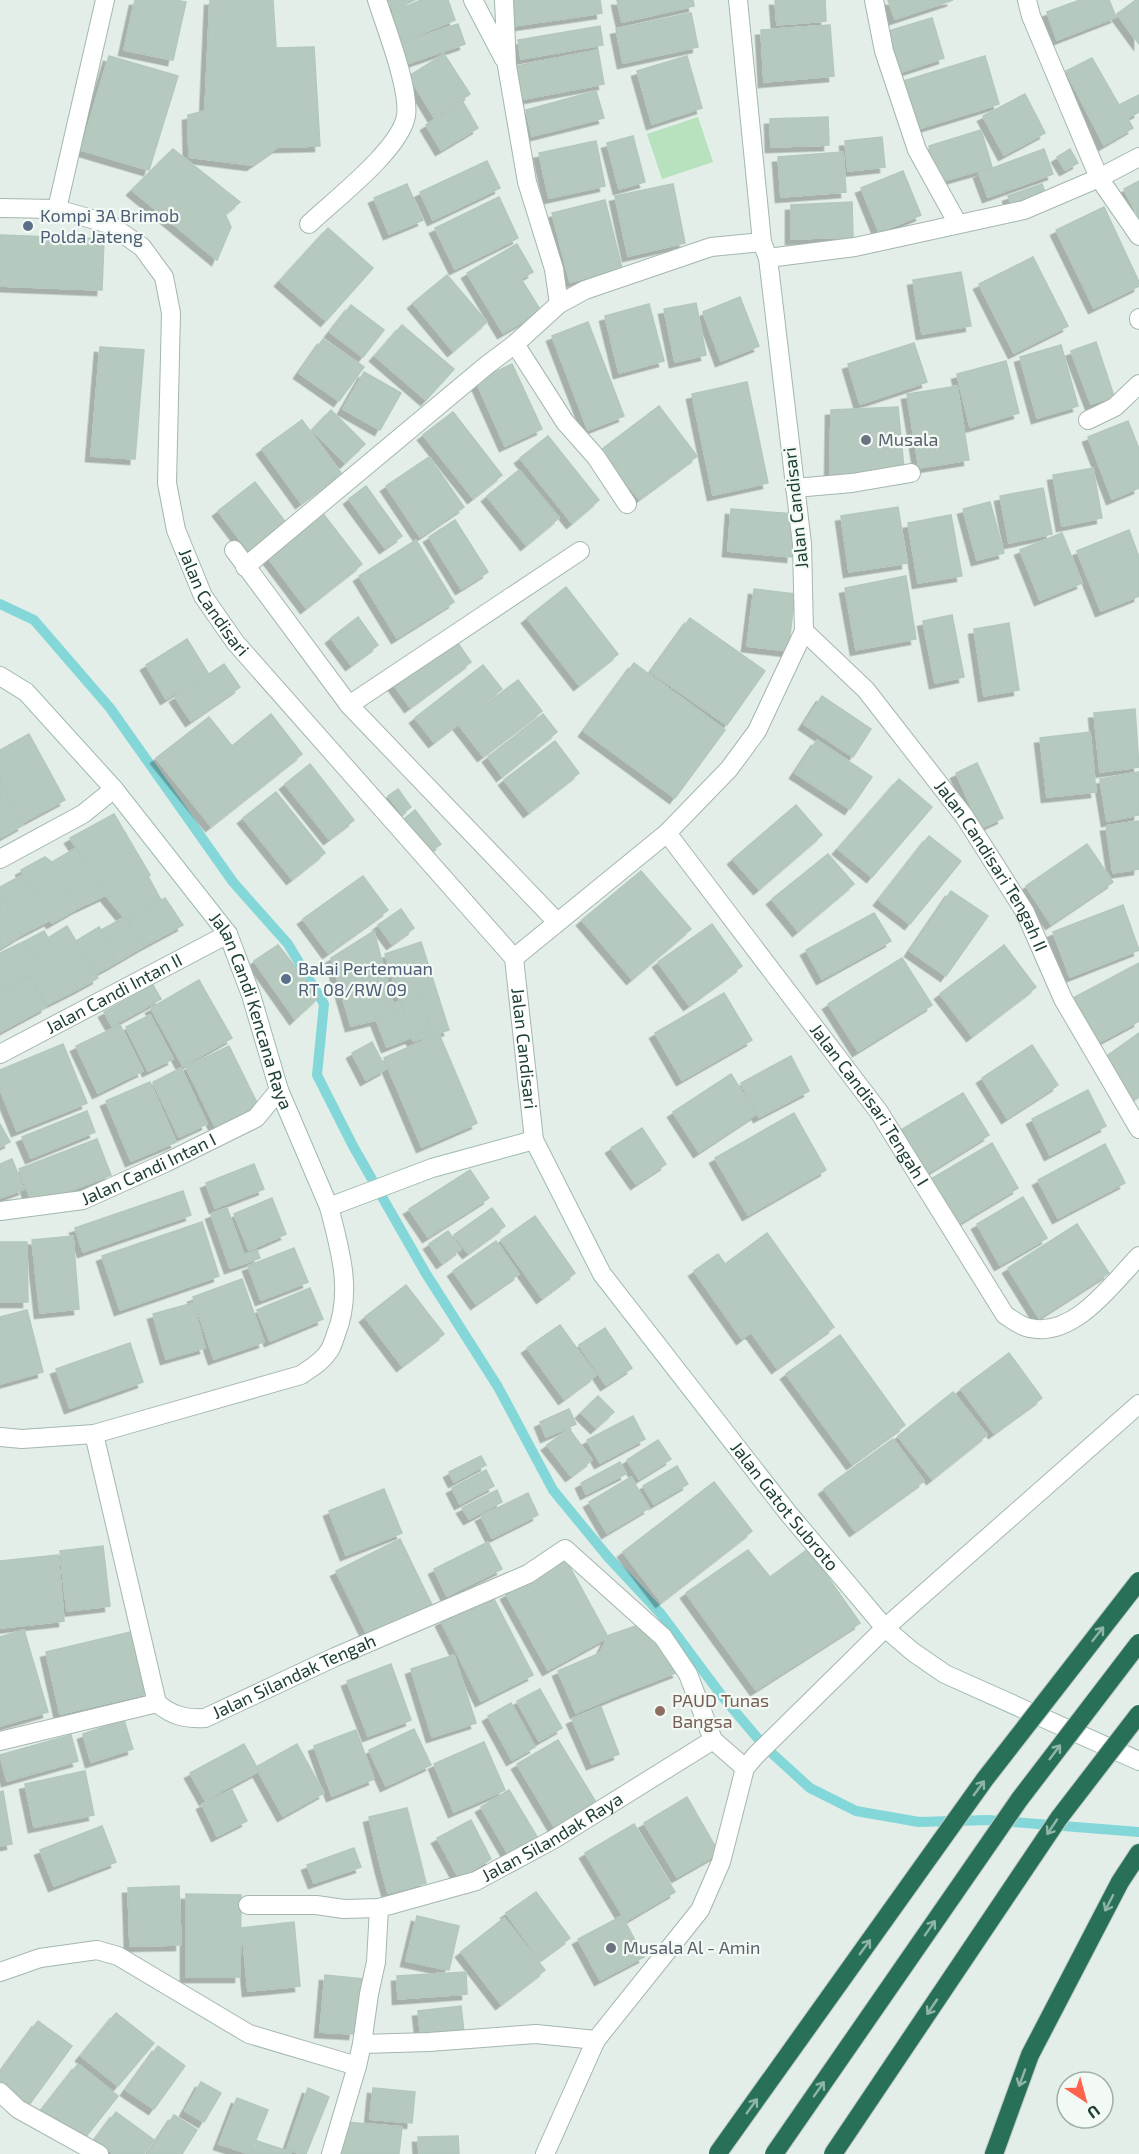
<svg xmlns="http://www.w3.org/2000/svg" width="1139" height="2154" viewBox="0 0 1139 2154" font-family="'Exo 2',sans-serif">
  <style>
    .green { fill: #b8e1be }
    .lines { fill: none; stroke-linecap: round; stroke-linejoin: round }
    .stream { stroke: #83d7d9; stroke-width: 10 }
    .building { fill: #b6c9bf; stroke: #b3c8bd; stroke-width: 1.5; filter: url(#shadow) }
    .street-casing { stroke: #a4b7ae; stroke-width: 20 }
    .secondary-casing { stroke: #9ebbad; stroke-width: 20 }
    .highway-casing { stroke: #c0cac6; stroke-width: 20 }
    .street { stroke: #fff; stroke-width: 18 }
    .secondary { stroke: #fff; stroke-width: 18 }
    .highway { stroke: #287058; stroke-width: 18 }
    .highway-bridge-casing { stroke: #c0cac6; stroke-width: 20; stroke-linecap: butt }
    .highway-bridge { stroke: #287058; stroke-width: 18 }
    .oneway { stroke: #8eb5a6 }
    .service-dot { fill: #5c6f8a; stroke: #f3faf5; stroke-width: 2 }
    .worship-dot { fill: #6b7280; stroke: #f3faf5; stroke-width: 2 }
    .education-dot { fill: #8d6e63; stroke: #f3faf5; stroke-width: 2 }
    .labels { text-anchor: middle; stroke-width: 4.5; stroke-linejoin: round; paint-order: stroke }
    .service-label { font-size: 18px; fill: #4e5e75; stroke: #f3faf5; text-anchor: start }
    .worship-label { font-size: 18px; fill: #5b616d; stroke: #f3faf5; text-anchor: start }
    .street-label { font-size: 18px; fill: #1f4134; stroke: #f3faf5 }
    .education-label { font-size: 18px; fill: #785e54; stroke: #f3faf5; text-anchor: start }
  </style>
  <defs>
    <filter id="shadow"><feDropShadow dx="-5.5" dy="5.5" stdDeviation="0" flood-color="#0004"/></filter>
  </defs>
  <rect width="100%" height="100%" fill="#e2eee7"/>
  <path class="green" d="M698,117l15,45 -51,17 -15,-45z"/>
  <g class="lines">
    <path class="stream" d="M0,604l34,16 76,88 123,174 55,62 36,60 -7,71 36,71 72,126 73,115 55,103 55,67 53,57 61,82 43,51 45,41 46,23 63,11 69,-2 151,12"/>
  </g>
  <path class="building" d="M135,0h40l11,2 -13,58 -49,-10z
    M210,0h63l3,48 38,-1 6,99 -42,1 -26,18 -63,-8 -1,-42 17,-4z
    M388,0h27l-22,10z
    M421,0h27l7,20 -53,21 -10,-28z
    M511,0h89l2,13 -88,13z
    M617,0h76l1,6 -72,16z
    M775,0h50l1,21 -49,4z
    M888,0h65l-58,19z
    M1080,0h29l7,17 -59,23 -10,-28z
    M1136,0h3v44l-22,-30z
    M691,13l7,34 -75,16 -7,-34z
    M932,18l12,40 -46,15 -13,-41z
    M458,24l7,20 -56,19 -7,-20z
    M830,25l4,51 -70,6 -3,-52z
    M600,26l3,19 -82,14 -3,-19z
    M598,50l6,34 -86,16 -6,-33z
    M444,54l26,40 -36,23 -25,-41z
    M109,56l69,20 -29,94 -68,-20z
    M687,56l15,52 -50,16 -15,-53z
    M985,56l14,48 -88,27 -14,-48z
    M1092,58l27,47 20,-10v17l-12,6 6,10 -29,17 -38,-74z
    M596,91l8,27 -72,18 -6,-26z
    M1025,94l20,39 -41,22 -21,-39z
    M463,102l15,26 -37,22 -15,-25z
    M828,117l1,28 -58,2 -1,-28z
    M981,130l11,37 -53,15 -10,-36z
    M633,136l12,46 -26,7 -12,-46z
    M882,137l3,30 -37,4 -3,-30z
    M596,141l9,45 -56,12 -10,-45z
    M173,149l67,53 -15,12 6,13 -14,33 -85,-70z
    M1044,149l9,25 -65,23 -9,-24z
    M1070,149l8,14 -13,7 -8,-13z
    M843,152l3,40 -65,5 -3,-40z
    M487,161l13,27 -67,32 -13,-28z
    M903,171l18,44 -42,17 -18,-44z
    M1139,181v37l-15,-29z
    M407,184l16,36 -34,14 -15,-36z
    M673,184l12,59 -57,13 -13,-60z
    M1042,184l3,8 -34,12 -3,-8z
    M499,197l19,41 -63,31 -20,-41z
    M605,200l17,68 -52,14 -18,-69z
    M852,202l1,35 -62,2v-34z
    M1104,207l35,75v4l-45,22 -38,-78z
    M328,228l45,40 -47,53 -46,-40z
    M0,235l104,4 -2,51 -102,-4z
    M517,244l16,28 -12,7 20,32 -38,22 -36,-60z
    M1033,257l35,69 -54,27 -35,-69z
    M961,272l10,54 -49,8 -9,-54z
    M447,275l40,47 -34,29 -40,-48z
    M740,297l19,49 -38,15 -18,-49z
    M696,303l10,52 -31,7 -11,-53z
    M649,304l15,57 -45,12 -14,-57z
    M351,305l33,25 -21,27 -33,-25z
    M588,322l36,94 -36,14 -36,-94z
    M402,325l52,44 -28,31 -51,-44z
    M323,339l41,28 -25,34 -40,-28z
    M1096,342l18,54 -23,8 -20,-53z
    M914,343l13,39 -67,22 -12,-40z
    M1061,345l17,61 -41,12 -17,-61z
    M100,347l44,3 -9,109 -44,-3z
    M1006,361l13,52 -49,14 -13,-53z
    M512,364l30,65 -37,17 -29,-65z
    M364,372l37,21 -21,37 -37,-21z
    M747,382l21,101 -55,12 -21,-101z
    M957,386l12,74 -50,8 -12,-74z
    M659,406l38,50 -58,43 -38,-49z
    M898,407l6,62 -74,10 1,-69z
    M331,410l34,34 -20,19 -33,-33z
    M453,412l49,63 -29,23 -50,-63z
    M302,420l39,53 -40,30 -39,-54z
    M1128,421l11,28v39l-27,11 -24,-62z
    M548,436l51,64 -27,23 -52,-65z
    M429,457l35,50 -44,30 -34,-51z
    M1093,468l9,50 -40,8 -9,-51z
    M519,470l40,48 -33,27 -39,-49z
    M255,482l32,42 -37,29 -32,-42z
    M366,486l36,50 -17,12 -36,-49z
    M1043,488l9,46 -43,9 -9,-47z
    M990,502l14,51 -27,7 -14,-51z
    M898,507l9,56 -58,9 -8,-56z
    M731,509l65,5 -4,43 -64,-6z
    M321,511l41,53 -56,44 -40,-53z
    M951,515l11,61 -44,7 -10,-60z
    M455,520l33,52 -27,17 -32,-52z
    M1129,530l10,27v39l-38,15 -24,-60z
    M1062,533l20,50 -42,17 -20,-50z
    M416,540l38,62 -57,36 -38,-62z
    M906,576l10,63 -60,11 -11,-62z
    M566,587l52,67 -39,31 -52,-67z
    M754,589l41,5 -7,57 -41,-5z
    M952,615l12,62 -29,6 -12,-62z
    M358,617l20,28 -27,20 -20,-27z
    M690,618l75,53 -38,54 -76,-53z
    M1009,623l10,67 -35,6 -10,-67z
    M187,639l21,34 -42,26 -20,-34z
    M455,639l16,23 -61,45 -17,-23z
    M634,663l91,67 -50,68 -91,-67z
    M224,664l16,23 -49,34 -16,-24z
    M483,665l19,24 -68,53 -19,-24z
    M518,680l24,31 -59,45 -24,-31z
    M822,696l49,33 -18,28 -49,-33z
    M1135,709l4,58 -39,5 -6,-59z
    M271,714l31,40 -91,72 -55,-68 53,-41 23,29z
    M543,714l14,18 -55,44 -14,-19z
    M1090,732l6,60 -49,5 -7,-59z
    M29,734l36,66 -41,22 -24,-44v-28z
    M817,740l55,37 -22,32 -55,-36z
    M555,741l24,32 -50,39 -25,-32z
    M977,763l26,55 -22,10 -25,-55z
    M310,764l44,56 -25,19 -44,-55z
    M1139,772v43l-32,6 -7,-42z
    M899,779l33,28 -60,70 -34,-28z
    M0,783l23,42 -23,13z
    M398,789l13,18 -9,7 -14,-18z
    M276,792l49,61 -33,26 -49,-61z
    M796,805l26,30 -63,54 -26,-30z
    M415,810l26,34 -11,8 -26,-33z
    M114,814l36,61 -42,23 -38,-60z
    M1139,821v48l-26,4 -7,-47z
    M929,836l32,25 -51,63 -31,-24z
    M1087,844l26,38 -62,42 -25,-38z
    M76,848l30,47 -28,13 -26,-46z
    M828,854l26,30 -56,47 -26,-32z
    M45,857l7,5 26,46 -26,15 -31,-53z
    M641,871l50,58 -59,50 -50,-59z
    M24,874l26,46 -29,15 -12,-29 -9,-12v-7z
    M148,876l13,24 -34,21 -19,-23z
    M363,876l25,34 -60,43 -25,-34z
    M951,891l37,25 -42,60 -36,-25z
    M0,894l9,12 12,29 -21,13z
    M165,898l18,27 -39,21 -17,-25z
    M1123,905l16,45 -69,27 -17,-45z
    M401,909l13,19 -22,16 -14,-19z
    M874,913l17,28 -69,38 -16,-29z
    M125,917l19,29 -29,17 -4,-18 -10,-15z
    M712,924l30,42 -53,39 -31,-43z
    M67,926l31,52 -20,11 -30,-51z
    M99,927l12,18 4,18 -20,11 -19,-33z
    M44,931l34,58 -18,9 -35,-57z
    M374,931l22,84 -45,11 -20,-68z
    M25,941l35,57 -14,7 -17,-31 -29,16v-37z
    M421,942l28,88 -36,11 -28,-87z
    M278,945l41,52 -24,22 -41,-58z
    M1004,945l32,42 -64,49 -32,-42z
    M902,958l30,47 -74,46 -30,-47z
    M1139,963v58l-43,23 -23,-46z
    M29,976l17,31 -46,25v-40z
    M199,980l33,58 -49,28 -32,-58z
    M153,985l8,14 -49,27 -8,-14z
    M724,993l28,47 -70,40 -27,-47z
    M418,994l14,35 -45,18 -14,-35z
    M150,1015l23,44 -25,12 -22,-44z
    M120,1025l23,46 -45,22 -22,-47z
    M1139,1033v64l-6,4 -29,-43z
    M439,1034l38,89 -55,24 -38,-89z
    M372,1042l14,27 -20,11 -14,-27z
    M63,1044l24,59 -70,28 -17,-42v-19z
    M1032,1045l26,40 -51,33 -25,-40z
    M229,1046l31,63 -43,21 -31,-63z
    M791,1056l18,35 -50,26 -18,-34z
    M181,1068l26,56 -28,13 -26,-55z
    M731,1074l25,40 -57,38 -26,-40z
    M150,1082l26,60 -45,19 -25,-60z
    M1088,1090l18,36 -56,29 -18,-36z
    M963,1093l26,42 -63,39 -27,-43z
    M87,1111l8,21 -64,26 -9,-21z
    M794,1113l32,57 -78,45 -33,-57z
    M0,1124l10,18 -10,5z
    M642,1128l24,36 -30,20 -25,-36z
    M97,1139l14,36 -78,30 -14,-36z
    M992,1143l26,45 -60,36 -27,-45z
    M1105,1144l20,39 -67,35 -20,-38z
    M12,1159l12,30 -24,9v-34z
    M254,1164l10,25 -49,19 -9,-25z
    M470,1170l19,28 -61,39 -19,-28z
    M183,1191l8,24 -108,37 -8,-24z
    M1023,1197l24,41 -47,27 -23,-41z
    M272,1198l14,36 -37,16 -15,-36z
    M227,1208l17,47 13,-5 3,8 -30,10 -19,-54z
    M492,1208l13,18 -37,27 -14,-18z
    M535,1216l40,57 -33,25 -41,-58z
    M202,1222l17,54 -99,34 -18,-54z
    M1077,1224l32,49 -70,45 -31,-50z
    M448,1231l13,18 -19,14 -13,-19z
    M767,1233l67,94 -57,41 -26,-36 -9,7 -48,-68 24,-17 7,10z
    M73,1236l6,73 -39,4 -8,-73z
    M496,1241l23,33 -43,30 -23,-33z
    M0,1242h27l1,60h-28z
    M294,1248l14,34 -47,18 -13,-34z
    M242,1279l22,63 -50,17 -21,-62z
    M406,1285l38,49 -42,32 -37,-49z
    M310,1288l13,31 -53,22 -13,-31z
    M193,1303l12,45 -39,11 -13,-45z
    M27,1310l16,62 -43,12v-67z
    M560,1325l36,50 -32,24 -37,-51z
    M605,1328l27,40 -26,17 -27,-40z
    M840,1335l65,90 -53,39 -66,-90z
    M130,1343l13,39 -73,26 -14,-39z
    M1009,1353l33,45 -48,35 -33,-44z
    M953,1392l34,43 -55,44 -34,-43z
    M598,1396l16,16 -18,16 -15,-15z
    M569,1409l7,15 -30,13 -6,-15z
    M633,1416l12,23 -45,24 -13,-23z
    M569,1429l23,31 -21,16 -24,-31z
    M893,1439l31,42 -69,50 -31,-42z
    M658,1440l13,19 -32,20 -12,-19z
    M481,1456l5,9 -32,17 -5,-10z
    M620,1462l6,12 -40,20 -5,-11z
    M677,1466l11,18 -34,20 -11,-18z
    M486,1470l8,16 -34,18 -8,-16z
    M631,1477l18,31 -42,25 -18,-31z
    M714,1482l38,49 -91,71 -38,-50z
    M384,1489l18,44 -56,22 -17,-44z
    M497,1490l5,12 -33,17 -7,-11z
    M528,1493l10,22 -46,23 -11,-22z
    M400,1539l33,68 -64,31 -33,-67z
    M488,1542l14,27 -55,27 -13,-27z
    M103,1546l7,60 -43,5 -7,-60z
    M808,1549l52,74 -104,67 -70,-97 62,-43 22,27z
    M58,1555l6,66 -64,7v-67z
    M566,1560l42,77 -60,33 -42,-76z
    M492,1595l41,80 -52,26 -40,-80z
    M642,1624l36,48 -60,23 -18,-42 9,-18z
    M24,1630l24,82 -48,14v-89z
    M135,1631l15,62 -90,21 -14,-62z
    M600,1653l18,42 -42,18 -18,-42z
    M454,1655l22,68 -44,14 -21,-68z
    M391,1664l20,56 -43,16 -21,-55z
    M540,1689l22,39 -23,13 -22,-40z
    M511,1703l24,44 -23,13 -24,-44z
    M601,1707l18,47 -27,10 -20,-45z
    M124,1720l9,29 -42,13 -8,-28z
    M414,1729l17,36 -45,21 -17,-36z
    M356,1730l18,49 -42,17 -18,-50z
    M71,1735l7,26 -71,20 -7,-26z
    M558,1740l39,64 -42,24 -38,-64z
    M484,1742l21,48 -51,22 -20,-48z
    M244,1744l15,27 -54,29 -15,-27z
    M297,1744l27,49 -41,23 -27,-49z
    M85,1771l9,44 -60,12 -9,-43z
    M232,1790l15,31 -30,15 -15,-32z
    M509,1790l30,50 -29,17 -29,-50z
    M3,1791l9,53 -12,2v-54z
    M687,1797l32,56 -42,24 -33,-54z
    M407,1808l13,51 -39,9 -12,-51z
    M471,1820l20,39 -32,19 -22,-40z
    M634,1824l41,68 -49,29 -41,-68z
    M102,1826l14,36 -62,24 -14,-36z
    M354,1848l7,19 -47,16 -7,-18z
    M420,1859l6,24 -38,10 -7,-25z
    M179,1886l2,59 -51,1 -2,-58z
    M536,1892l34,46 -30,22 -34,-47z
    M186,1894l55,1 -1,82h-54z
    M417,1916l42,10 -10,44 -43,-9z
    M622,1916l22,41 -44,23 -22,-41z
    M504,1918l41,52 -44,34 -40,-52z
    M294,1922l6,64 -52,5 -6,-63z
    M466,1972l1,22 -69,5 -1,-23z
    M325,1975l38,4 -9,55 -34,-2z
    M461,2006l3,26 -43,5 -3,-26z
    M116,2013l38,30 -36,43 -37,-30z
    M38,2021l34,25 -43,59 -29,-20v-12z
    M158,2046l27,20 -31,43 -28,-19z
    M78,2064l40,32 -34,43 -45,-25z
    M201,2082l20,11 -17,29 -19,-11z
    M308,2088l21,9 -23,57h-5l-14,-5z
    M373,2088l42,4 -3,31 -42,-4z
    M237,2098l31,12 -18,44 -31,-10z
    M116,2112l38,28 -10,14h-30l-19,-14z
    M174,2115l23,15 -15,24h-34z
    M345,2122l57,5 -3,27h-57z
    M458,2136l1,18h-40l-1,-17z
    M257,2141l34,11 -1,2h-37z"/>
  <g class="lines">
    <defs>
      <g id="street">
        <path d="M473,0l31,59"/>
        <path d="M504,0l3,66 20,116 27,87 5,35"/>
        <path d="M874,0l10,51 33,99 41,74"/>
        <path d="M1027,0l4,16 68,162 40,58"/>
        <path id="s1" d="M0,208l57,1 52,15 33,23 22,30 7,36 -4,170 9,47 27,66 32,46 279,316 20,182"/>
        <path d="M57,209l48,-209"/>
        <path d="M309,224c25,-24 91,-74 97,-108 4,-27 -20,-88 -29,-116"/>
        <path d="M768,258l87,-11 169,-37 75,-32 40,-21"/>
        <path d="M1139,318v2"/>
        <path d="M515,344l50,78 31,35 31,47"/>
        <path d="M1088,420l27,-13 24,-23"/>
        <path d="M795,488l57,-5 59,-10"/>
        <path d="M234,550l115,155 208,217"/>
        <path d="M245,567l242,-202 28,-21 44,-40 26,-14 126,-43 51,-5"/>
        <path id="s2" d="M804,631l62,59 98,126 61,96 38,87 76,130"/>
        <path d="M349,705l231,-154"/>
        <path id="s3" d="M667,833l212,279 126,203c7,4 16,12 25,13 44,10 82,-44 109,-72"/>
        <path d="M0,859l83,-45 31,-25"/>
        <path d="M514,958l153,-125 62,-64 28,-38 47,-100 -2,-87 -34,-286 -6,-16 -24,-242"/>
        <path id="s4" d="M0,1054l228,-120"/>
        <path id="s5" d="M0,1211l83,-11 82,-37 91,-45 23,-28"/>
        <path d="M94,1434l63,269"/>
        <path d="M0,1437l22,2 72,-5 207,-59c10,-7 21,-13 28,-24 3,-4 5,-11 7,-17 17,-42 4,-85 -7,-127"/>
        <path id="s6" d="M157,1703c15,13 29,16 48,15l130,-61 193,-83 37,-25 98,88 25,37 25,66"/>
        <path d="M0,1741l157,-38"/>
        <path id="s7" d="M248,1905h68l28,4 35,-1 97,-27 78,-42 159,-99 32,28"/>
        <path d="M0,1972l40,-14 57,-8 21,6 131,78 108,32"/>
        <path d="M362,2044l67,-2 107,-8 60,6"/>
        <path d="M0,2092l18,17 81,45"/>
        <path d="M331,2154l26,-88 5,-22 7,-50 7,-32 3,-54"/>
        <path d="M545,2154l51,-114 104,-130 21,-48 24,-94 11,-13 129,-127 254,-224"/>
      </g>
      <g id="secondary">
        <path id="s8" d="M0,676l26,16 88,97 114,145 23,61 28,95 50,117 103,-39 102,-28 68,134 186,239 97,115 28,24 32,22 194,87"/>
      </g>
      <path id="highway" d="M994,2154l36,-99 90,-173 19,-29"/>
    </defs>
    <use href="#street" class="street-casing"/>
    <use href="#secondary" class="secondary-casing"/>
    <use href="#highway" class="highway-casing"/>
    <use href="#street" class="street"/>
    <use href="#secondary" class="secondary"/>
    <use href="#highway" class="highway"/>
    <defs>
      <path id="highway-bridge" d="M718,2153l267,-374 154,-198
        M774,2154l245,-354 120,-157
        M833,2154l226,-336 80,-104"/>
    </defs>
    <use href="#highway-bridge" class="highway-bridge-casing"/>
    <use href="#highway-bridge" class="highway-bridge"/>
  </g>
  <defs><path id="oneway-shaft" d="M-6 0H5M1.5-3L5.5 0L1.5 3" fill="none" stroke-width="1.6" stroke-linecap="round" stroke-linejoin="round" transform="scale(1.5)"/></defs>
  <g class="oneway">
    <use href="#oneway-shaft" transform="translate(1098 1634) rotate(-52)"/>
    <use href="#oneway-shaft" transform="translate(1055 1752) rotate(-53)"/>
    <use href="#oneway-shaft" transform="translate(979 1788) rotate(-54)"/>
    <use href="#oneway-shaft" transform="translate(1052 1827) rotate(124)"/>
    <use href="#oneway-shaft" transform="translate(1109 1903) rotate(117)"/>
    <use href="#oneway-shaft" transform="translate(930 1928) rotate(-55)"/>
    <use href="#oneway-shaft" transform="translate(865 1947) rotate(-54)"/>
    <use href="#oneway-shaft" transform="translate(932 2007) rotate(124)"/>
    <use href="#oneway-shaft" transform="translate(1022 2078) rotate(110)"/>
    <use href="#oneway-shaft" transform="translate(819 2089) rotate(-55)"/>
    <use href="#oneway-shaft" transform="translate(752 2106) rotate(-54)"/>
  </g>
  <g class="service-dot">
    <circle cx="28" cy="226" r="6"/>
    <circle cx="286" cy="979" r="6"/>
  </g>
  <g class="worship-dot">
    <circle cx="866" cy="440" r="6"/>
    <circle cx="611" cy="1948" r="6"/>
  </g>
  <circle class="education-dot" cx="660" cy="1711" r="6"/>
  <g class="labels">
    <g class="service-label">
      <text x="40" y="222">Kompi 3A Brimob<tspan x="40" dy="21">Polda Jateng</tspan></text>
      <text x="298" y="975">Balai Pertemuan<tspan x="298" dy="21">RT 08/RW 09</tspan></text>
    </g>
    <g class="worship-label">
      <text x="878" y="446">Musala</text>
      <text x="623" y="1954">Musala Al - Amin</text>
    </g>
    <g class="street-label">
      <text transform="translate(796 508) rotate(-96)" y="6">Jalan Candisari</text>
      <text dy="6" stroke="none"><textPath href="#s1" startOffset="525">Jalan Candisari</textPath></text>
      <text dy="6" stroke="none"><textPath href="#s2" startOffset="302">Jalan Candisari Tengah II</textPath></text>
      <text dy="6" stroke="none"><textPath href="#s4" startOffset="129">Jalan Candi Intan II</textPath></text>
      <text dy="6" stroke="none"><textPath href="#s8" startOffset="426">Jalan Candi Kencana Raya</textPath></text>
      <text dy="6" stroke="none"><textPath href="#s1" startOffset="1083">Jalan Candisari</textPath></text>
      <text dy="6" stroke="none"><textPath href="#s3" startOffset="339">Jalan Candisari Tengah I</textPath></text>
      <text dy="6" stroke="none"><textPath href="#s5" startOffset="156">Jalan Candi Intan I</textPath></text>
      <text dy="6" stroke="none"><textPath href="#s8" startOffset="1299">Jalan Gatot Subroto</textPath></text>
      <text dy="6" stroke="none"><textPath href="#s6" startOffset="150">Jalan Silandak Tengah</textPath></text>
      <text dy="6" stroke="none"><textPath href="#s7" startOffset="320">Jalan Silandak Raya</textPath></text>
    </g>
    <g class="education-label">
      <text x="672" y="1707">PAUD Tunas<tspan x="672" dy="21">Bangsa</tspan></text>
    </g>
  </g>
  <g transform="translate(1085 2100) rotate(144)"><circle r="28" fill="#f3faf5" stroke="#9eb0a8" stroke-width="1.5"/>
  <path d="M0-4.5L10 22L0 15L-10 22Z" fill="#ff634e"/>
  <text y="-9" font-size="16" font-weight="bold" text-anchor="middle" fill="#1f4134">U</text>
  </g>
</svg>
